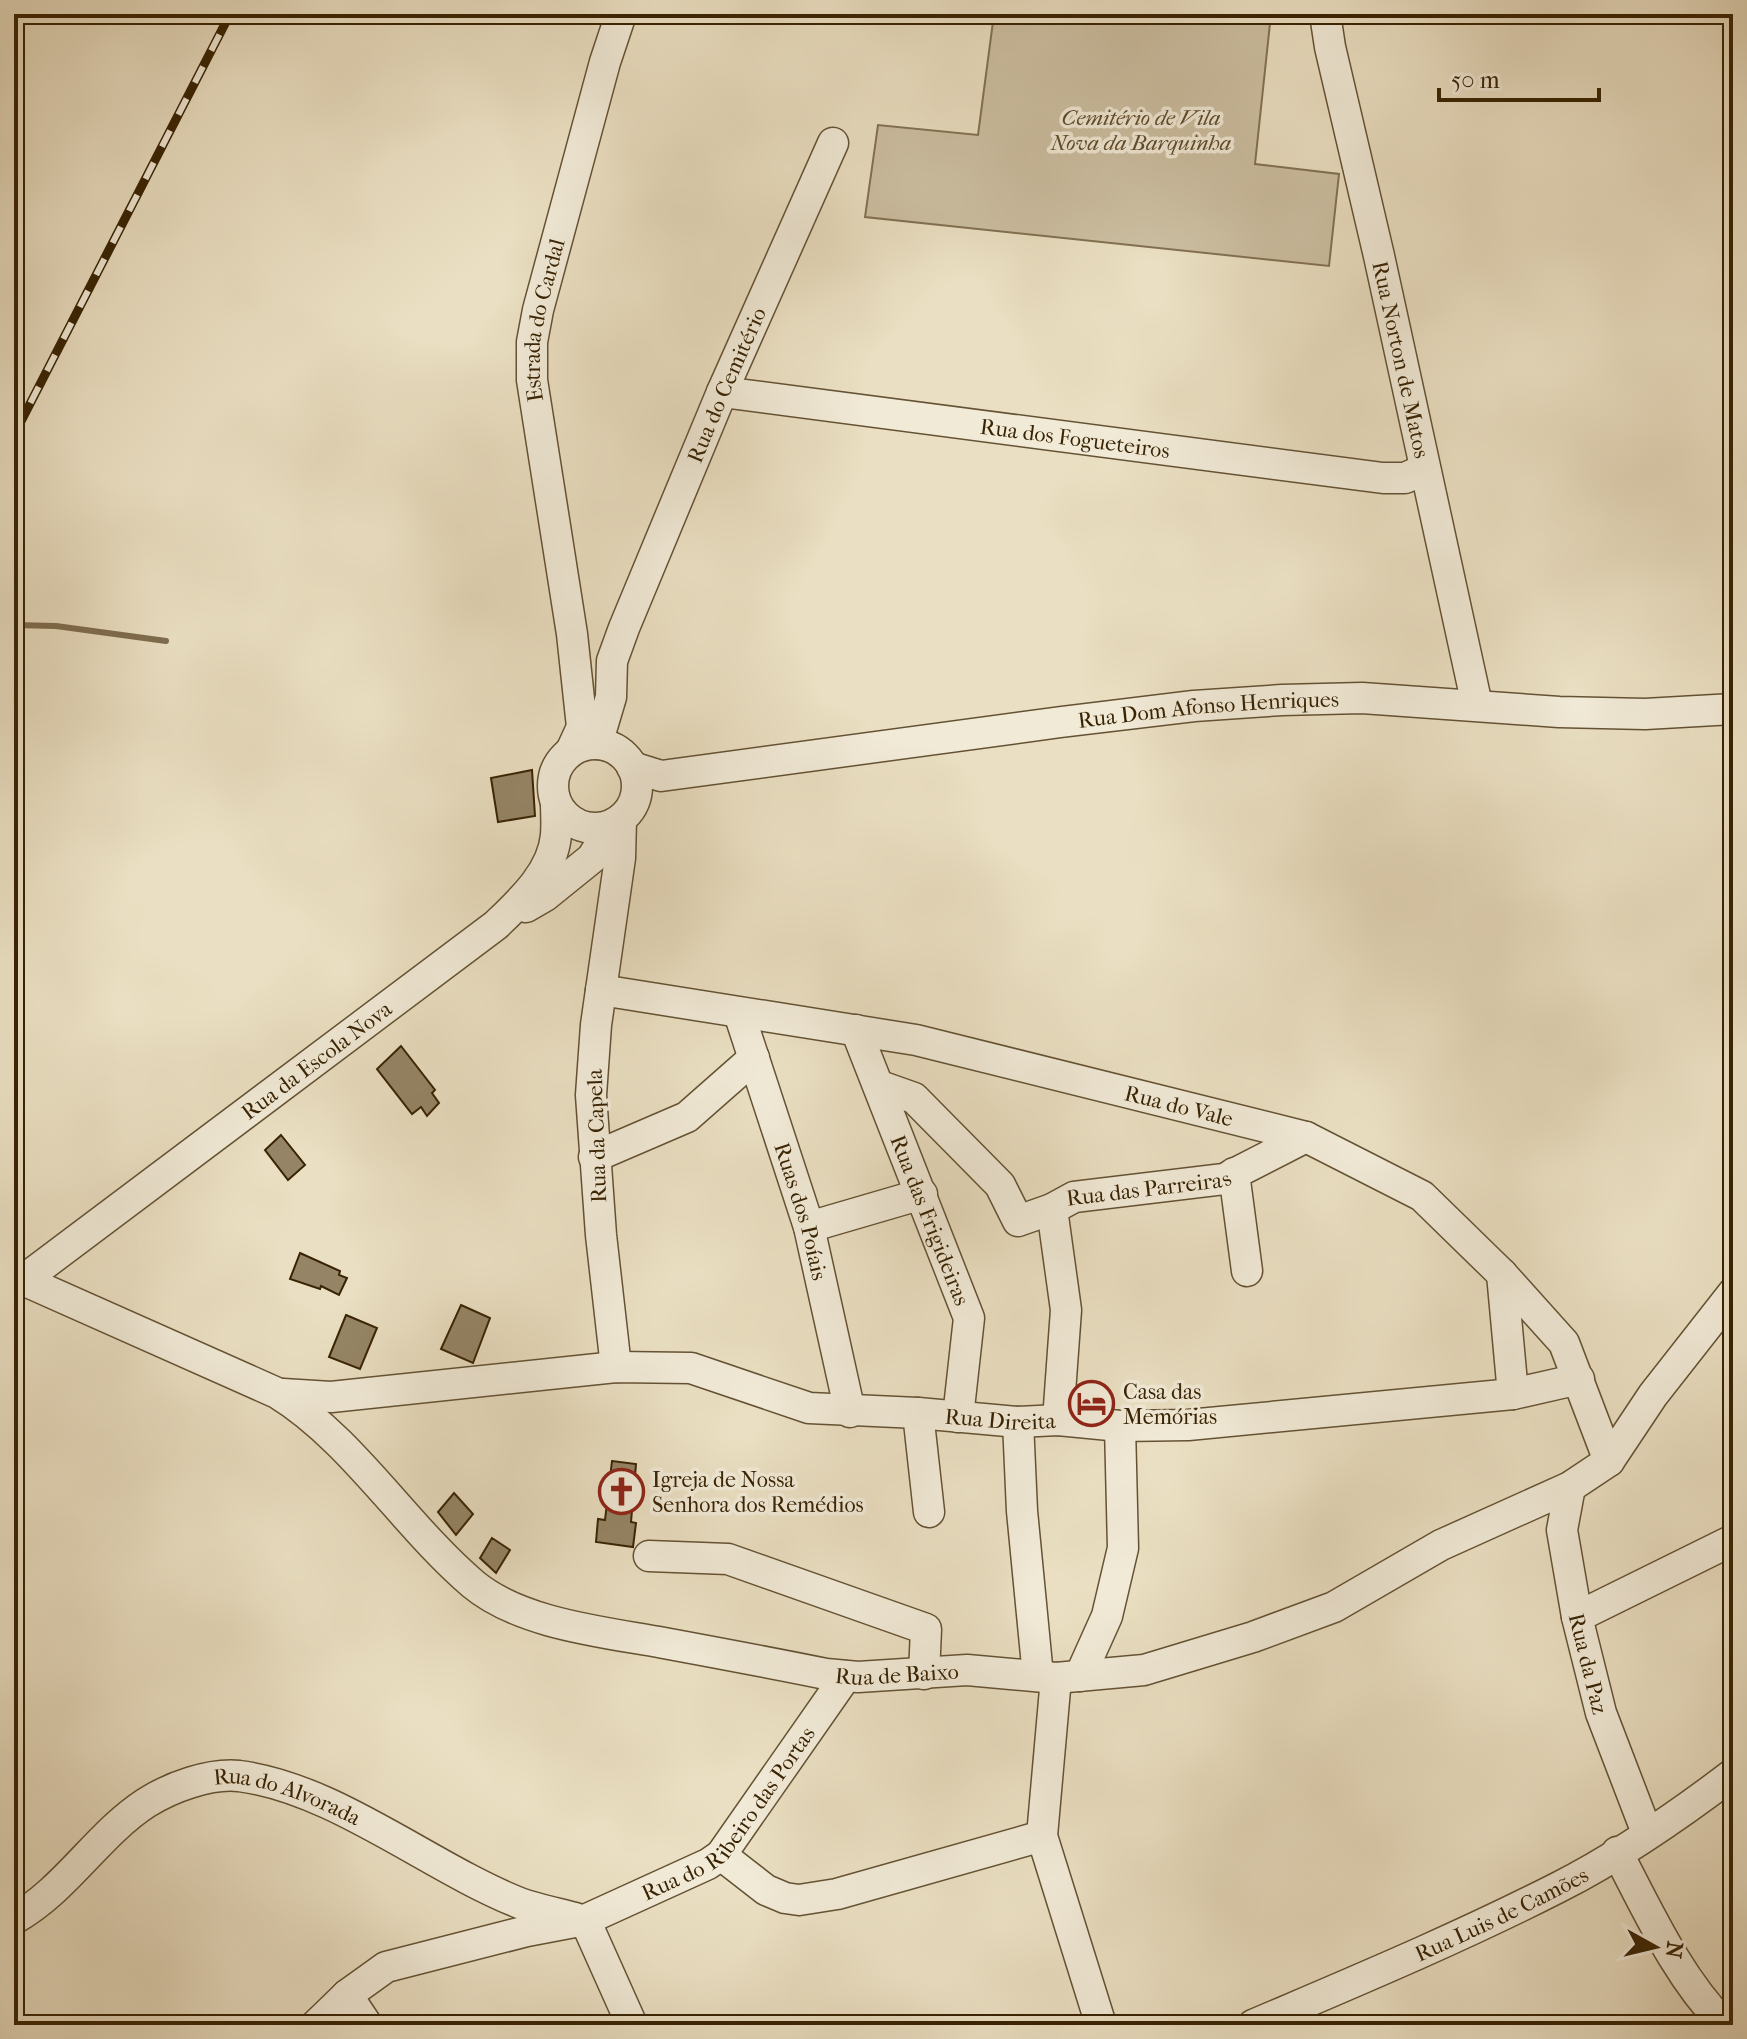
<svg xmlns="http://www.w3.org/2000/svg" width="1747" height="2039" viewBox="0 0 1747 2039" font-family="'IM FELL French Canon',serif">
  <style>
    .green { fill: #ccbfa2; stroke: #827152; stroke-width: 2 }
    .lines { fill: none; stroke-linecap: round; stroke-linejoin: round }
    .stream { stroke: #7e6d4f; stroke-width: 6 }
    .building { fill: #958566; stroke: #382303; stroke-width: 2 }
    .minor-casing { stroke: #645233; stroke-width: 33 }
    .minor { stroke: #f1ead7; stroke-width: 30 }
    .rail-casing { stroke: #382303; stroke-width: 9 }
    .rail { stroke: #f1ead7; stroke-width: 6; stroke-dasharray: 18; stroke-linecap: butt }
    .labels { text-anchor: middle; stroke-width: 7; stroke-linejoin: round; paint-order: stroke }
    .park-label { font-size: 22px; font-style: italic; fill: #5d4a2b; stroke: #f1ead7 }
    .street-label { font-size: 22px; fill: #382303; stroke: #f1ead7 }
    .poi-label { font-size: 22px; fill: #382303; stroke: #f1ead7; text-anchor: start }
  </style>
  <rect width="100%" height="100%" fill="#eadfc2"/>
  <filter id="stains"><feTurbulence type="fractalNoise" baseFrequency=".0025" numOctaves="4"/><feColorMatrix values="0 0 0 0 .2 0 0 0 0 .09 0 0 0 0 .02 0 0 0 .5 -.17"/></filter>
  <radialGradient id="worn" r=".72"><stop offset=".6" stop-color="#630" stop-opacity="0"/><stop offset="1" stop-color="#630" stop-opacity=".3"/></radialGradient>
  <path class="green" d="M994,14h277l-16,150 84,10 -10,92 -464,-49 13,-92 100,10z"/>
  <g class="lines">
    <path class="stream" d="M14,625l42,1 110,15"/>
  </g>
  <path class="building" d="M532,770l3,46 -37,6 -7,-44z
    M401,1046l34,44 -3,3 7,10 -12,13 -6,-9 -9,7 -35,-45z
    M281,1135l24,30 -17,15 -23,-30z
    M300,1253l40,18 -1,4 8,3 -8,17 -18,-9 -1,3 -30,-10z
    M461,1305l29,13 -17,45 -32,-14z
    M346,1315l31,13 -17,41 -31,-12z
    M612,1461l24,3 -5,58 5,1 -3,24 -37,-5 2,-23 7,1z
    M454,1493l19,21 -17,21 -18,-23z
    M492,1538l18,12 -14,23 -16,-15z"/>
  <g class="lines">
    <defs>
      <g id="minor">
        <path id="s1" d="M1325,14l5,33 49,209 98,449"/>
        <path id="s2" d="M722,392l661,86h22l20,-9"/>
        <path id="s3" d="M597,744l14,-47 1,-36 12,-33 98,-236 111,-249"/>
        <circle cx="595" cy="786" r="42"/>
        <path id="s4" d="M571,751l11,-24 -10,-93 -40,-254v-38l6,-32 67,-248 16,-48"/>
        <path id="s5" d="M632,767l29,9 400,-54 133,-16 88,-6 80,-2 197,14 86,2 88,-5"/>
        <path d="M526,907l19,-11 47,-38 21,-34"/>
        <path id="s6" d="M601,990l315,50 390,97 116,59 80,78 62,69 45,118"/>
        <path id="s7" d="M739,1013l70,214 41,185"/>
        <path id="s8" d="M856,1030l113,288 -11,99"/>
        <path d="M880,1086l34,12 86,87 18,36 34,-12"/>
        <path d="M594,1157l93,-40 67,-59"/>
        <path d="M1234,1173l13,98"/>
        <path d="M809,1227l113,-33"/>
        <path id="s9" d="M14,1273l9,7 254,113c75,46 128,133 196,191 48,40 131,48 191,59 54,10 108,20 162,31l32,3 109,-7 89,8 88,-8 109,-33 81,-30 107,-62 129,-58 39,-26 44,-66 80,-102"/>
        <path d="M1502,1274l11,120"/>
        <path id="s10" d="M14,1287l482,-362c25,-24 57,-53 60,-90 1,-11 0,-22 0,-32"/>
        <path d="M616,1367l-15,-132 -10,-140 5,-70 24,-167 1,-39"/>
        <path id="s11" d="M283,1394l48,3 285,-30 75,1 118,40 109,5 100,9 40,-2 62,6 68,-1 325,-31 66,-15"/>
        <path d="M918,1413l11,99"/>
        <path id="s12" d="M1058,1420l8,-110 -14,-101 22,-12 150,-18 82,-42"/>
        <path d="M1018,1422l4,89 16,165"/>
        <path id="s13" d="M1570,1487l-8,43 15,87 24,96 46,120"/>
        <path d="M649,1556l79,3 198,70 -2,45"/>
        <path d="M1577,1617l156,-77"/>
        <path d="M1080,1676l27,-60 16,-68 -3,-122"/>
        <path d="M1056,1678l-14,158 59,189"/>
        <path d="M1617,1852c31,59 61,126 108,173"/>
        <path d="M721,1855l45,35 19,8 14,2 38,-6 205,-58"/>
        <path id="s14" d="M14,1919c52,-29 83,-84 132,-116 25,-16 64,-30 93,-27 95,12 189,90 278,126 18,7 39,11 58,16"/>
        <path d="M585,1920l47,105"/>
        <path d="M347,1995l20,30"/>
        <path id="s15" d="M316,2025l31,-30 39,-28 141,-36 58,-11 123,-56 13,-9 125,-179"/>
        <path id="s16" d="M1253,2025c103,-44 206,-87 306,-138 61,-31 120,-72 174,-113"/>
      </g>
    </defs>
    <use href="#minor" class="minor-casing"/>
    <use href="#minor" class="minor"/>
    <defs>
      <path id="rail" d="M14,435l216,-421"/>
    </defs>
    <use href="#rail" class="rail-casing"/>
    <use href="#rail" class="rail"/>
  </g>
  <defs>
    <symbol id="hotel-ring" viewBox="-11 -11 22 22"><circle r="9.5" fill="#f1ead7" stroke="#8f2418" stroke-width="1.5"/><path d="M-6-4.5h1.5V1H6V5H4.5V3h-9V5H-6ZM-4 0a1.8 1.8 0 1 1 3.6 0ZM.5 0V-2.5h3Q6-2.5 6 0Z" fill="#8f2418"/></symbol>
    <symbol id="church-ring" viewBox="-11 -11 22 22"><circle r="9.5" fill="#f1ead7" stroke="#8f2418" stroke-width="1.5"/><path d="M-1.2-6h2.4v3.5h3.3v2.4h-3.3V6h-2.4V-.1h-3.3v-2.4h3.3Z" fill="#8f2418"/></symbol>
  </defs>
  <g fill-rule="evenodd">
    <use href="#hotel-ring" x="1066" y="1378" width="51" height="51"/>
    <use href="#church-ring" x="596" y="1466" width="51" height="51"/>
  </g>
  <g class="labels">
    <g class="park-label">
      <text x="1141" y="125">Cemitério de Vila<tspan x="1141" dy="25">Nova da Barquinha</tspan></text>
    </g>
    <g class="street-label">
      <text dy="8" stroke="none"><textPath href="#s4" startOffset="438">Estrada do Cardal</textPath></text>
      <text dy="8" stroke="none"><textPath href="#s1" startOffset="354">Rua Norton de Matos</textPath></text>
      <text dy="8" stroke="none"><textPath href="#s3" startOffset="384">Rua do Cemitério</textPath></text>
      <text dy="8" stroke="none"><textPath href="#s2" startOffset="356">Rua dos Fogueteiros</textPath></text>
      <text dy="8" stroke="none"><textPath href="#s5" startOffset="582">Rua Dom Afonso Henriques</textPath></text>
      <text dy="8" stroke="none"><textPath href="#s10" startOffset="378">Rua da Escola Nova</textPath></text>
      <text dy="8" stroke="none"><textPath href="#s6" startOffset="590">Rua do Vale</textPath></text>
      <text transform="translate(596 1136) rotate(-92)" y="8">Rua da Capela</text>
      <text dy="8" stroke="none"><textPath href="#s12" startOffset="312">Rua das Parreiras</textPath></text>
      <text dy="8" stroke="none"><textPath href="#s7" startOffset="208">Ruas dos Poíais</textPath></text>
      <text dy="8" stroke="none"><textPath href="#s8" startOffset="204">Rua das Frigideiras</textPath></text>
      <text dy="8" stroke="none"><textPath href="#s11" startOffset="726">Rua Direita</textPath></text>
      <text dy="8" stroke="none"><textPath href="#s13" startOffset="180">Rua da Paz</textPath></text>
      <text dy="8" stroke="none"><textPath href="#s9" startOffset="1002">Rua de Baixo</textPath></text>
      <text dy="8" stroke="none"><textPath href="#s14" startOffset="326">Rua do Alvorada</textPath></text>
      <text dy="8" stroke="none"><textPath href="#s15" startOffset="480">Rua do Ribeiro das Portas</textPath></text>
      <text dy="8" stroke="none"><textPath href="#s16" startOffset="272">Rua Luis de Camões</textPath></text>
    </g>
    <g class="poi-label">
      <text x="1123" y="1399">Casa das<tspan x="1123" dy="25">Memórias</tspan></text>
      <text x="652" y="1487">Igreja de Nossa<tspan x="652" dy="25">Senhora dos Remédios</tspan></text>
    </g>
  </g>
  <rect width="1747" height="2039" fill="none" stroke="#eadfc2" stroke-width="48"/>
  <rect x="16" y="16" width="1715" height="2007" fill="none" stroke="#382303" stroke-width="4"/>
  <rect x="24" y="24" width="1699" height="1991" fill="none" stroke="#382303" stroke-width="2"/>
  <g transform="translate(1655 1947) rotate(98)" stroke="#f1ead7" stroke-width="6" paint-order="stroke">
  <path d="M0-6L14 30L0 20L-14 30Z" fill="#382303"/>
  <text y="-12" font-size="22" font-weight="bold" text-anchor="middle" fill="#382303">N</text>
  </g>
  <path d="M1439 88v12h160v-12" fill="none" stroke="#382303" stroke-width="4"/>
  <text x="1451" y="88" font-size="24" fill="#382303" stroke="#f1ead7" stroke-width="6" paint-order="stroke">50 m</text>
  <rect width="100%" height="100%" filter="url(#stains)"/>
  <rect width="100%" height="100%" fill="url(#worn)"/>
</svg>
